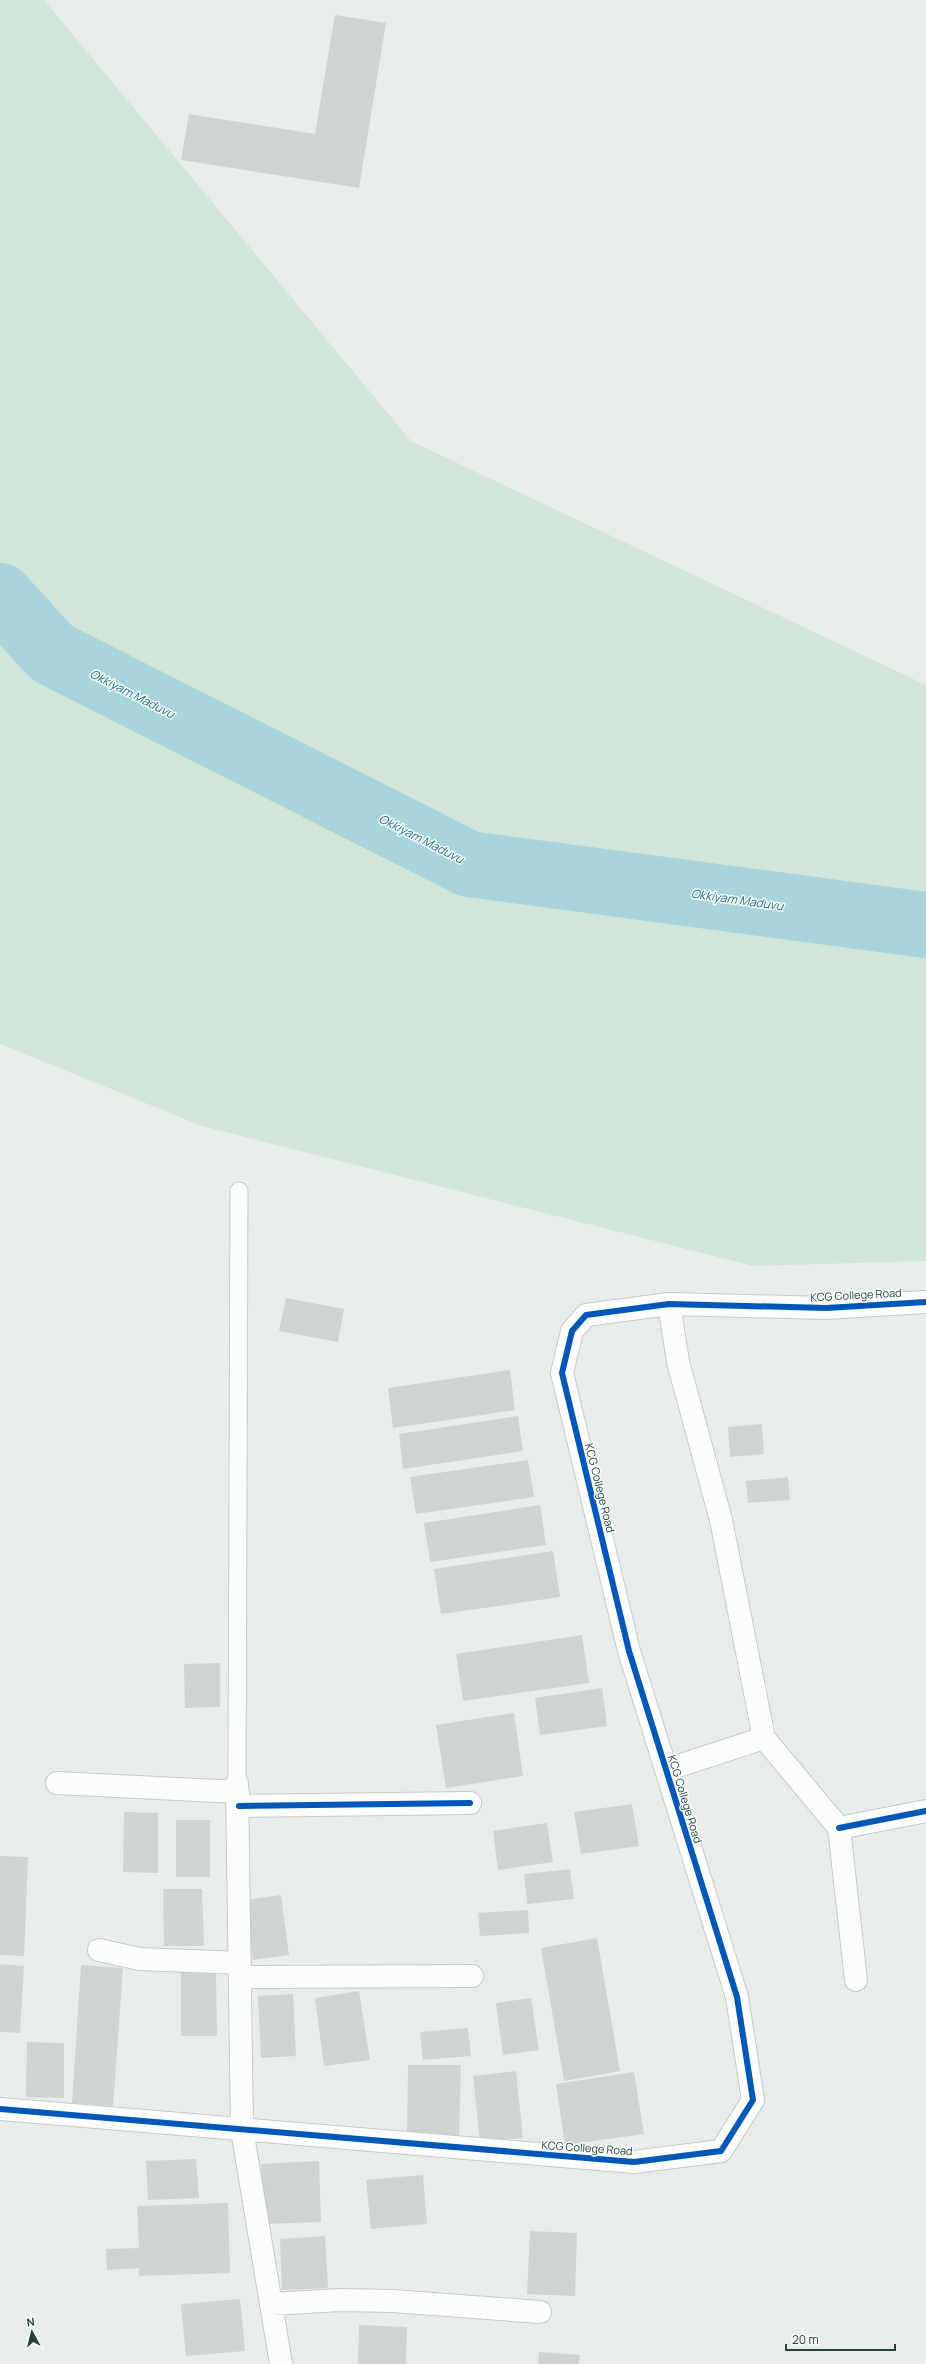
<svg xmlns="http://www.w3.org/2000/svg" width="926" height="2364" viewBox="0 0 926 2364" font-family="Manrope,sans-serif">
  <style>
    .green { fill: #d1e6d8 }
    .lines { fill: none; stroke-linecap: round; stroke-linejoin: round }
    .river { stroke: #a9d4db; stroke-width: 66 }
    .building { fill: #cfd4d2 }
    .lane-casing { stroke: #c5cac8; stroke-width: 19 }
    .street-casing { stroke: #c5cac8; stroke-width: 24 }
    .lane { stroke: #fcfcfc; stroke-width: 17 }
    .street { stroke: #fcfcfc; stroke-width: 22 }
    .cycleway-casing { stroke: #f7fbf9; stroke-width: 8 }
    .cycleway { stroke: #0057b8; stroke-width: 6 }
    .labels { text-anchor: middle; stroke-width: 3; stroke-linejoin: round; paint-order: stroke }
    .street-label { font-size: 11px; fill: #24423a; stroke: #f7fbf9 }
    .water-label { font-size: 12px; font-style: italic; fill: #1c6f80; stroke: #f7fbf9 }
  </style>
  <rect width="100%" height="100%" fill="#e8edeb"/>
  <path class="green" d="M0,0h44l367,441 515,244v576l-173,5 -551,-140 -202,-82z"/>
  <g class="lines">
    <path class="river" d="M0,596l52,57 417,211 457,61"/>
  </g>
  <path class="building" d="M335,15l51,8 -27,165 -178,-28 8,-46 126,20z
    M286,1298l58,11 -6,33 -59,-11z
    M510,1370l5,40 -122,18 -5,-40z
    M518,1416l5,35 -120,18 -4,-35z
    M762,1424l2,30 -34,3 -2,-30z
    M528,1460l6,37 -118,17 -6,-37z
    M788,1477l2,23 -42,3 -2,-22z
    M540,1505l6,40 -116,17 -6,-39z
    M553,1551l7,46 -119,17 -7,-45z
    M582,1635l7,48 -126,18 -7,-47z
    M220,1663v44l-35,1 -1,-44z
    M602,1688l5,38 -67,9 -5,-37z
    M514,1713l9,63 -77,12 -10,-63z
    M632,1804l7,42 -58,8 -7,-42z
    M124,1812l34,1v60l-35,-1z
    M176,1820h34v57h-34z
    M547,1823l6,39 -55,8 -5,-39z
    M0,1856l28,1 -4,99 -24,-1z
    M570,1869l4,30 -47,5 -3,-30z
    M163,1889h39l2,57h-40z
    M281,1895l8,60 -36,5 -9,-60z
    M528,1910l1,23 -49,3 -2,-23z
    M597,1938l23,133 -56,10 -23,-133z
    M0,1964l24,2 -4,67 -20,-1z
    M81,1965l42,3 -10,138 -41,-3z
    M181,1971h35l1,65h-36z
    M359,1991l11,69 -46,6 -9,-68z
    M293,1994l3,62 -35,2 -3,-62z
    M531,1998l8,52 -36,5 -7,-52z
    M468,2028l3,28 -48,4 -3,-28z
    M27,2042l37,1v55l-38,-1z
    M408,2065h53l-2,71 -52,-1z
    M516,2071l7,67 -43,4 -7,-66z
    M634,2072l10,62 -79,11 -9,-61z
    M196,2159l3,39 -51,2 -2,-39z
    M319,2161l2,61 -57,2 -3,-60z
    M423,2175l4,49 -56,5 -5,-49z
    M228,2203l2,70 -91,3v-8l-32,2 -1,-21 33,-1 -2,-42z
    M530,2231l47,2 -2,63 -48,-2z
    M325,2236l3,52 -46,2 -2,-51z
    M240,2299l5,52 -59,5 -5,-52z
    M359,2325l48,2 -1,37h-48z
    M539,2352l41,3 -1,9h-41z"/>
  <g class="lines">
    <defs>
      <path id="lane" d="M237,1783l2,-592"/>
      <path id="street" d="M764,1738l75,90 17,152
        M666,1770l98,-32 -43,-218 -43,-158 -9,-58
        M57,1783l181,9
        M237,1783l5,347 39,234
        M239,1806l231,-3
        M839,1828l87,-17
        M99,1950l41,9 100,4
        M240,1977l232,-1
        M0,2109l634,53 87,-11 32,-51 -16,-103 -108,-346 -67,-278 10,-42 14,-16 83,-11 157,4 100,-6
        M271,2304l69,-4 53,1 147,11"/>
    </defs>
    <use href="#lane" class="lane-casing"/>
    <use href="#street" class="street-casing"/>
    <use href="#lane" class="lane"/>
    <use href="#street" class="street"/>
    <defs>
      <path id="cycleway" d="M239,1806l231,-3
        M839,1828l87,-17
        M0,2109l634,53 87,-11 32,-51 -16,-103 -108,-346 -67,-278 10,-42 14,-16 83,-11 157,4 100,-6"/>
    </defs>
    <use href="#cycleway" class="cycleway-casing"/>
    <use href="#cycleway" class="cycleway"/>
  </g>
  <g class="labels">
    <g class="street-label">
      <text transform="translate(856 1295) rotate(-3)" y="4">KCG College Road</text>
      <text transform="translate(600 1488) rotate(76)" y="4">KCG College Road</text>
      <text transform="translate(685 1799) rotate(73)" y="4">KCG College Road</text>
      <text transform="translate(587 2148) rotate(4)" y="4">KCG College Road</text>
    </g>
    <g class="water-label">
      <text transform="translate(132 694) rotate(27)" y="4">Okkiyam Maduvu</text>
      <text transform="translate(421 839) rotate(27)" y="4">Okkiyam Maduvu</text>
      <text transform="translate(737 900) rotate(8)" y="4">Okkiyam Maduvu</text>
    </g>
  </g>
  <g transform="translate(32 2332) rotate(353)" stroke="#f7fbf9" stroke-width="3" paint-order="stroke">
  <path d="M0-3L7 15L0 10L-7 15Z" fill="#24423a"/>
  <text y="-6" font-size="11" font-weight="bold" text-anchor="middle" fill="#24423a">N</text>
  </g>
  <path d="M786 2344v6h109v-6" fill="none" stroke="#24423a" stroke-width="2"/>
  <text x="792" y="2344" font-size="12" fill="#24423a" stroke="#f7fbf9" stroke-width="3" paint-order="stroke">20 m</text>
</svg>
